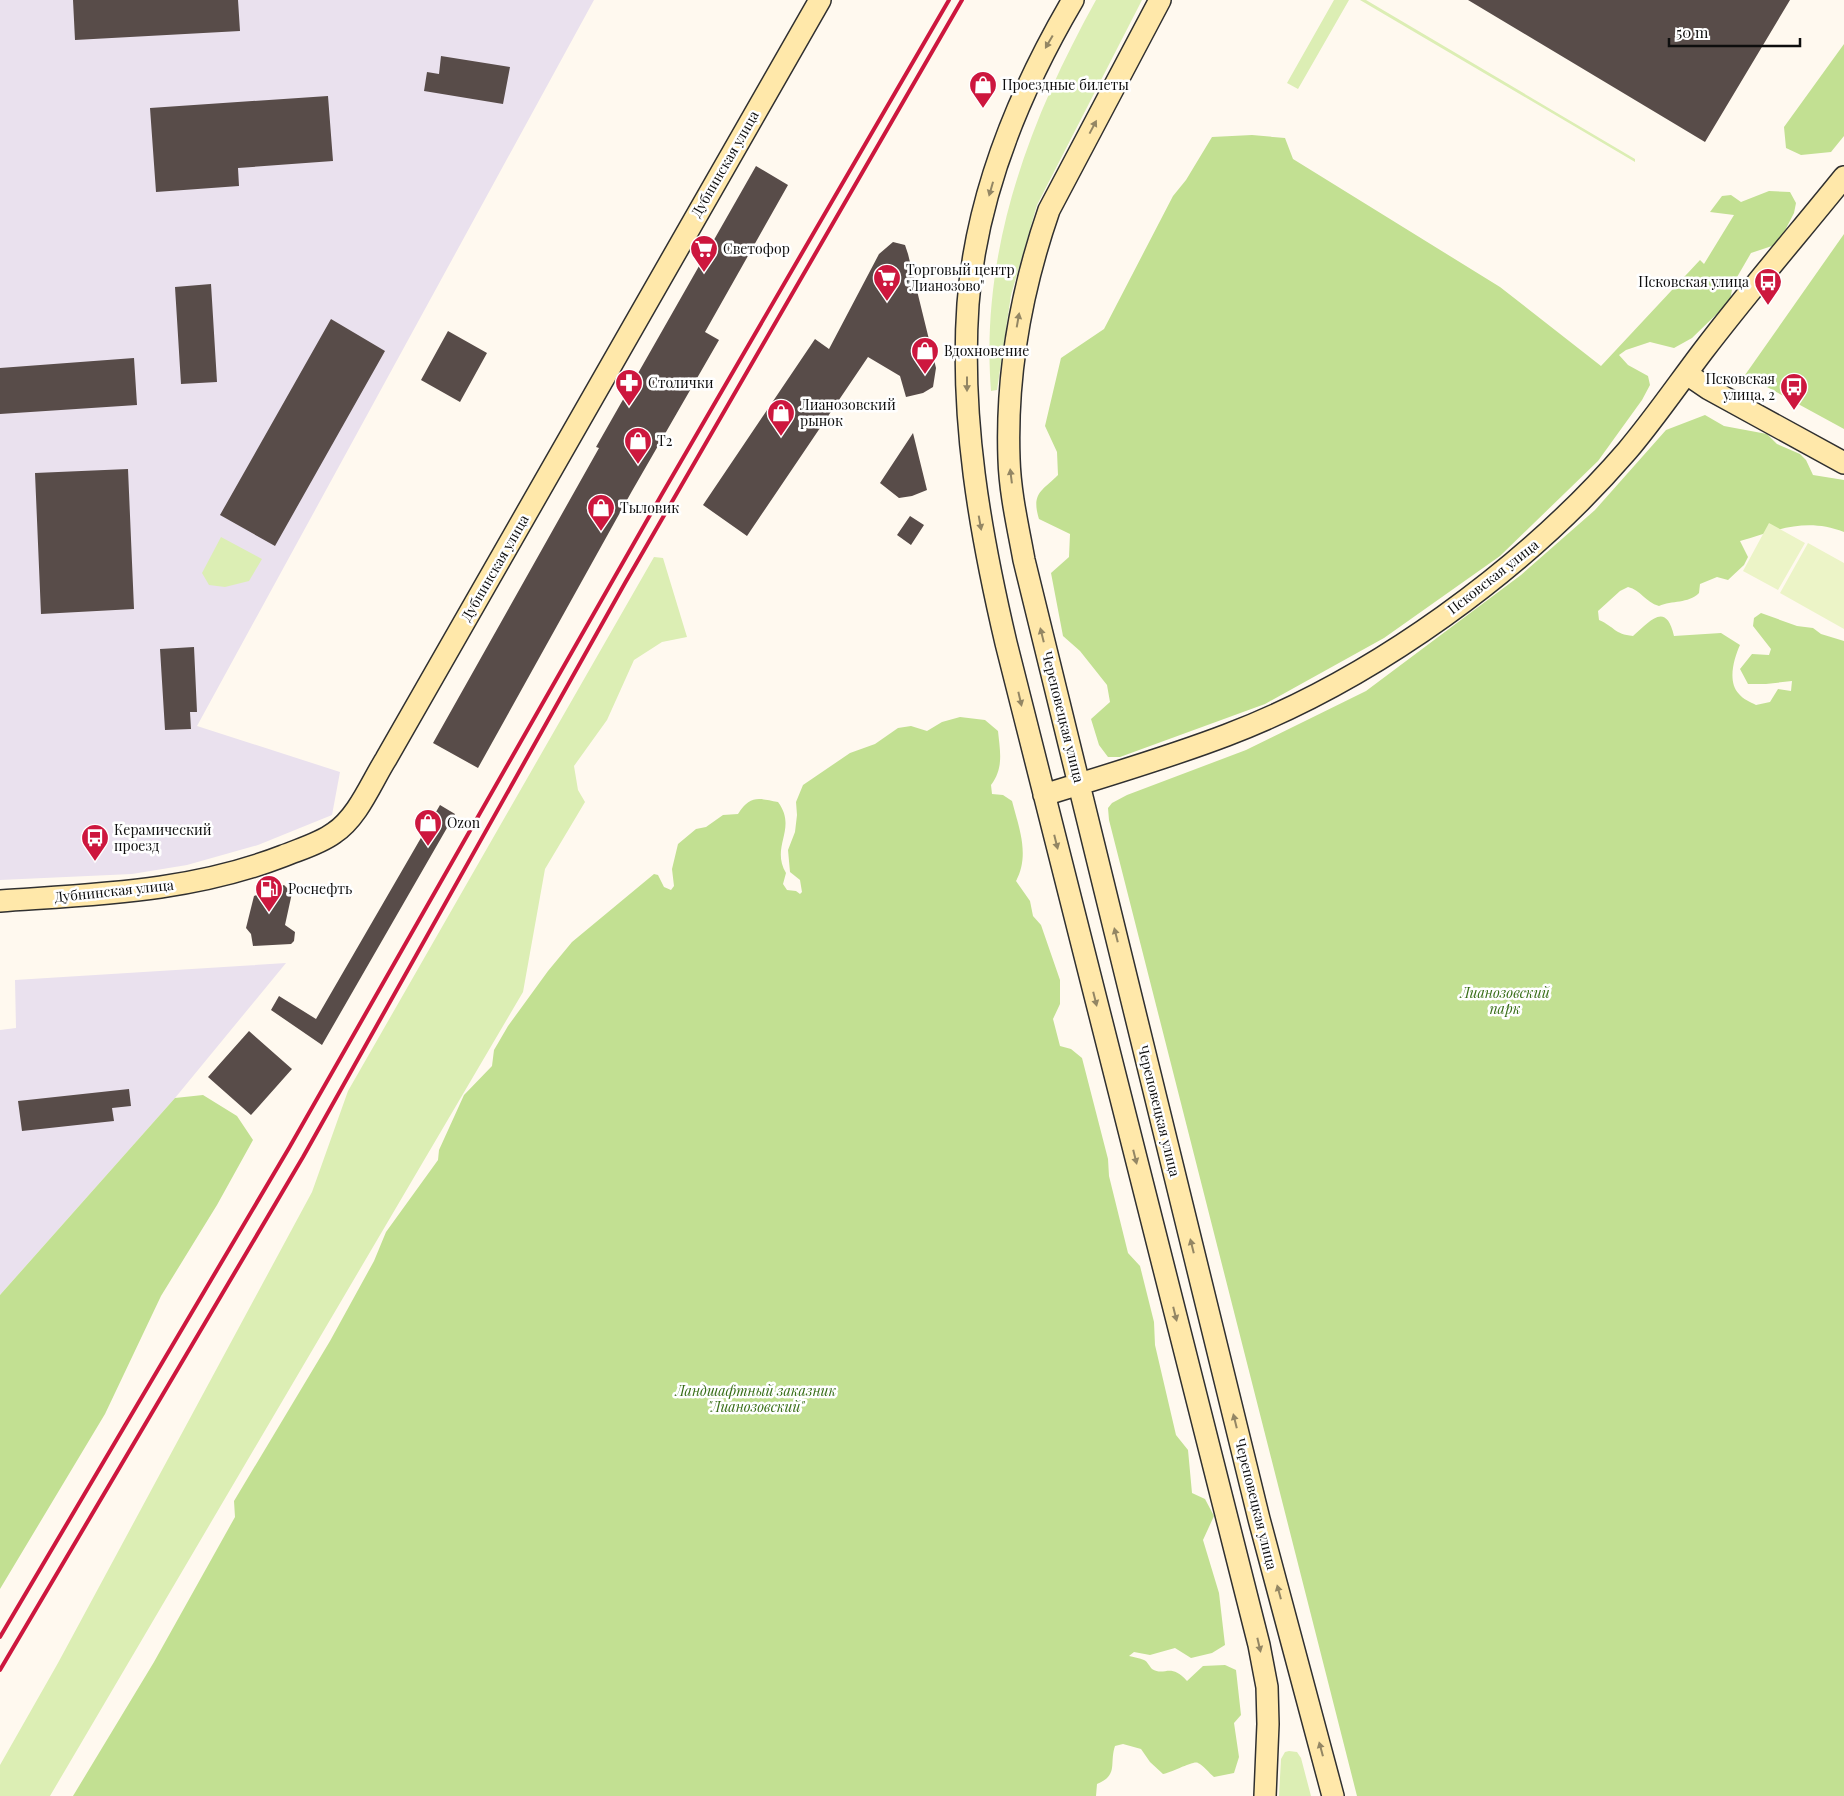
<svg xmlns="http://www.w3.org/2000/svg" width="1844" height="1796" viewBox="0 0 1844 1796" font-family="'Playfair Display',serif">
  <style>
    .industrial { fill: #eae1ee }
    .green { fill: #dceeb4 }
    .forest { fill: #c2e092 }
    .pitch { fill: #ecf4c7 }
    .building { fill: #584c49 }
    .lines { fill: none; stroke-linecap: round; stroke-linejoin: round }
    .secondary-casing { stroke: #303030; stroke-width: 24 }
    .secondary { stroke: #ffe8aa; stroke-width: 21 }
    .rail { stroke: #cd173e; stroke-width: 4 }
    .oneway { fill: #938664 }
    .labels { text-anchor: middle; stroke-width: 5; stroke-linejoin: round; paint-order: stroke }
    .poi-label { font-size: 14px; fill: #0e0e0e; stroke: #fff; text-anchor: start }
    .street-label { font-size: 14px; fill: #0e0e0e; stroke: #fff }
    .park-label { font-size: 14px; font-style: italic; fill: #376d17; stroke: #fff }
  </style>
  <rect width="100%" height="100%" fill="#fff9ef"/>
  <path class="industrial" d="M0,0h594l-397,726 143,46 -8,43 -74,30 -71,20 -55,9 -132,6z
    M286,963l-111,135 -175,197v-265l16,-2 -1,-48z"/>
  <path class="green" d="M1096,0h46l-105,205 -26,90 -14,95 -6,1c-11,-141 38,-270 105,-391z
    M1334,0h15l-51,89 -11,-6z
    M1360,0h6l269,159v3z
    M221,537l41,22 -13,22 -24,6 -16,-2 -7,-12z
    M654,557l9,1 24,79 -25,5 -28,18 -27,60 -33,46 4,24 7,12 -40,67 -22,123 -473,804h-50v-31l58,-102 254,-471 36,-101z
    M1289,1751l8,1 4,6 10,38h-32l2,-37 4,-7z"/>
  <path class="forest" d="M1844,44v92l-13,16 -30,3 -15,-7 -2,-21z
    M1252,135l33,3 8,21 207,128 101,79 99,-106 4,4 30,-49 -24,-3 12,-16 9,-1 10,7 28,-11 21,1 6,11 -2,10 -16,31 -27,9 -18,31 -3,17 -38,37 -18,10 -24,-6 -24,8 -7,5 9,10 20,11 2,9 -8,15 -44,61 -98,95 -116,82 -119,66 -145,53h-12l-9,-12 -8,-26 19,-17 -3,-17 -27,-34 -17,-15 -12,-63 18,-16 1,-23 -31,-15c-8,-26 3,-28 19,-44l-1,-23 -12,-26 16,-68 43,-29 69,-133 13,-16 26,-43z
    M1844,234v195l-99,-54z
    M1705,415l19,11 43,8 10,10 23,10 6,6 7,15 31,5v52c-38,-15 -67,-2 -104,9l8,16 -4,8 -16,15 -11,-3 -17,7 -1,9c-11,11 -27,7 -40,13 -14,-4 -18,-16 -31,-19l-8,4 -22,20 1,9c16,7 15,14 34,16 16,-14 33,-36 41,0l47,-3 19,12c-6,13 -13,37 -1,49 4,5 11,8 17,11l14,-3 8,-13 13,2 1,-10 -26,3h-18l-8,-15 12,-15 17,1 2,-6 -18,-23 1,-8 7,-5 36,13 16,2 8,6 23,7v1155h-487l-248,-976 -1,-12 4,-5 15,-8 119,-45 120,-59 155,-116 74,-65 71,-80z
    M960,717l25,3 13,11c2,20 6,37 -7,54l1,9 11,1 9,6c7,27 18,54 4,80l14,20 3,15 8,9 19,55v24l-7,15 7,27 11,3 11,9 26,101 1,17 19,77 12,13 14,56 1,23 21,90 12,15 4,43 13,6 9,17 -11,24 16,53 6,52 -13,8 -21,5 -16,-10 -25,7 -16,-3 -5,4c4,1 11,2 15,4 4,2 5,6 8,9 13,8 18,-7 35,12l16,-15 22,-1 11,5 5,45 -7,8 5,34 -5,16 -20,4c-5,-4 -11,-12 -16,-14 -4,-3 -27,10 -35,11l-13,-12 -9,-13 -18,-5 -8,2c-6,18 4,29 -18,38l-1,12h-1023l81,-134 81,-145 -1,-16 96,-160 44,-80 12,-29 52,-72 1,-10 25,-55 28,-29 2,-16 14,-24 40,-55 24,-29 82,-68 4,1 6,12 7,3 3,-4 -2,-17 6,-25 18,-15 10,-2 17,-12 15,-1c12,-19 20,-16 40,-12 20,27 -8,44 8,71l-3,11 4,6 9,1 4,3 2,-2 -2,-12 -10,-8 -2,-22 7,-18 2,-17 -1,-13 7,-17 47,-32 25,-9 23,-16 13,-2 16,5 15,-9z
    M203,1095l34,21 16,24 -36,65 -56,91 -56,118 -105,175v-294l175,-197z"/>
  <path class="pitch" d="M1769,523l36,20 -27,47 -35,-19z
    M1808,543l36,20v66l-64,-36z"/>
  <path class="building" d="M73,0h165l2,31 -165,9z
    M1468,0h322l-85,142z
    M441,56l69,11 -7,37 -79,-13 3,-19 12,2z
    M328,96l5,65 -95,7 1,18 -83,6 -6,-84z
    M756,166l32,19 -83,147 14,8 -87,151 -154,277 -45,-25 166,-295 -3,-1z
    M893,242l12,3 3,9 28,114 -3,19 -10,6 -17,4 -6,-21 -32,-19 -121,179 -44,-31 112,-166 14,10 50,-95z
    M211,284l6,98 -36,2 -6,-97z
    M331,319l54,32 -110,195 -55,-31z
    M448,331l39,22 -27,49 -39,-22z
    M134,358l3,47 -137,9v-46z
    M913,433l14,57 -15,6 -13,2 -19,-15z
    M128,469l6,140 -93,5 -6,-141z
    M910,516l14,9 -13,20 -14,-10z
    M194,647l3,65h-7l1,17 -26,1 -5,-81z
    M440,805l15,9 -133,231 -51,-35 8,-14 37,23z
    M284,885l8,8 -7,32 10,7 -1,9 -3,3 -38,2 -2,-12 -5,-6 8,-32z
    M249,1031l43,38 -41,46 -43,-38z
    M129,1089l2,17 -19,2 2,13 -92,10 -4,-30z"/>
  <g class="lines">
    <defs>
      <path id="secondary" d="M1073,0c-54,92 -97,196 -105,304 -8,115 12,228 38,339l253,1002 8,42 1,37 -3,72
        M1160,0l-111,210c-28,81 -43,163 -40,249 1,34 9,68 15,101l235,959 74,277
        M1687,374l22,15 135,74
        M1044,795c61,-19 123,-37 183,-60 147,-56 298,-166 400,-284 27,-32 51,-67 76,-100 45,-59 94,-116 141,-174
        M0,901c98,-7 190,-9 283,-45 17,-7 36,-12 51,-23 24,-16 37,-50 52,-74l434,-759"/>
    </defs>
    <use href="#secondary" class="secondary-casing"/>
    <use href="#secondary" class="secondary"/>
    <path class="rail" d="M0,1637l289,-489 373,-654 287,-494
      M0,1670l303,-513 322,-574 337,-583"/>
  </g>
  <defs><path id="oneway-solid" d="M-6-.8H1V-3.2L6.5 0L1 3.2V.8H-6Z" transform="scale(1.25)"/></defs>
  <g class="oneway">
    <use href="#oneway-solid" transform="translate(1049 42) rotate(120)"/>
    <use href="#oneway-solid" transform="translate(1093 127) rotate(-62)"/>
    <use href="#oneway-solid" transform="translate(991 189) rotate(106)"/>
    <use href="#oneway-solid" transform="translate(1018 320) rotate(-80)"/>
    <use href="#oneway-solid" transform="translate(967 384) rotate(90)"/>
    <use href="#oneway-solid" transform="translate(1011 476) rotate(-97)"/>
    <use href="#oneway-solid" transform="translate(980 523) rotate(80)"/>
    <use href="#oneway-solid" transform="translate(1042 635) rotate(-104)"/>
    <use href="#oneway-solid" transform="translate(1020 699) rotate(77)"/>
    <use href="#oneway-solid" transform="translate(1056 842) rotate(76)"/>
    <use href="#oneway-solid" transform="translate(1116 935) rotate(-104)"/>
    <use href="#oneway-solid" transform="translate(1095 999) rotate(76)"/>
    <use href="#oneway-solid" transform="translate(1135 1157) rotate(76)"/>
    <use href="#oneway-solid" transform="translate(1192 1246) rotate(-104)"/>
    <use href="#oneway-solid" transform="translate(1175 1314) rotate(76)"/>
    <use href="#oneway-solid" transform="translate(1235 1421) rotate(-104)"/>
    <use href="#oneway-solid" transform="translate(1279 1592) rotate(-105)"/>
    <use href="#oneway-solid" transform="translate(1259 1645) rotate(77)"/>
    <use href="#oneway-solid" transform="translate(1321 1749) rotate(-105)"/>
  </g>
  <defs>
    <symbol id="shop-pin" viewBox="-11 -11 22 30"><path d="M0 17L-7.5 6A9.5 9.5 0 1 1 7.5 6Z" fill="#cd173e" stroke="#fff"/><path d="M-5-2.5h2.3a2.7 3.5 0 0 1 5.4 0H5L5.5 6h-11ZM-1.5-2.5h3a1.5 2.3 0 0 0-3 0Z" fill="#fff"/></symbol>
    <symbol id="supermarket-pin" viewBox="-11 -11 22 30"><path d="M0 17L-7.5 6A9.5 9.5 0 1 1 7.5 6Z" fill="#cd173e" stroke="#fff"/><path d="M-6-5.5h2.5l.6 2H6L4.5 2H-2.5L-4.4-4H-6ZM-1.5 3.2a1.3 1.3 0 1 0 .1 0ZM3 3.2a1.3 1.3 0 1 0 .1 0Z" fill="#fff"/></symbol>
    <symbol id="bus-pin" viewBox="-11 -11 22 30"><path d="M0 17L-7.5 6A9.5 9.5 0 1 1 7.5 6Z" fill="#cd173e" stroke="#fff"/><path d="M-5-6H5V4H4V6H2V4H-2V6H-4V4H-5ZM-3.5-4V0h7V-4ZM-3.5 1.2v1.5H-2V1.2ZM2 1.2v1.5H3.5V1.2Z" fill="#fff"/></symbol>
    <symbol id="pharmacy-pin" viewBox="-11 -11 22 30"><path d="M0 17L-7.5 6A9.5 9.5 0 1 1 7.5 6Z" fill="#cd173e" stroke="#fff"/><path d="M-2-6h4v4h4v4h-4v4h-4v-4h-4v-4h4Z" fill="#fff"/></symbol>
    <symbol id="fuel-pin" viewBox="-11 -11 22 30"><path d="M0 17L-7.5 6A9.5 9.5 0 1 1 7.5 6Z" fill="#cd173e" stroke="#fff"/><path d="M-5.5-6h7V0h2V4h1.3V-2.5L3-4.5l.8-.8L6-3V5H2.5V1h-1V6h-7ZM-4.2-4.7v3.2H.2V-4.7Z" fill="#fff"/></symbol>
  </defs>
  <g fill-rule="evenodd">
    <use href="#shop-pin" x="967" y="69" width="32" height="43"/>
    <use href="#supermarket-pin" x="688" y="233" width="32" height="43"/>
    <use href="#supermarket-pin" x="871" y="262" width="32" height="43"/>
    <use href="#bus-pin" x="1752" y="266" width="32" height="43"/>
    <use href="#shop-pin" x="909" y="335" width="32" height="43"/>
    <use href="#pharmacy-pin" x="613" y="367" width="32" height="43"/>
    <use href="#bus-pin" x="1778" y="371" width="32" height="43"/>
    <use href="#shop-pin" x="765" y="397" width="32" height="43"/>
    <use href="#shop-pin" x="622" y="425" width="32" height="43"/>
    <use href="#shop-pin" x="585" y="492" width="32" height="43"/>
    <use href="#shop-pin" x="412" y="807" width="32" height="43"/>
    <use href="#bus-pin" x="79" y="822" width="32" height="43"/>
    <use href="#fuel-pin" x="253" y="873" width="32" height="43"/>
  </g>
  <g class="labels">
    <g class="poi-label">
      <text x="1002" y="90">Проездные билеты</text>
      <text x="723" y="254">Светофор</text>
      <text x="906" y="275">Торговый центр<tspan x="906" dy="16">"Лианозово"</tspan></text>
      <text x="1749" y="287" text-anchor="end">Псковская улица</text>
      <text x="944" y="356">Вдохновение</text>
      <text x="1775" y="384" text-anchor="end">Псковская<tspan x="1775" dy="16">улица, 2</tspan></text>
      <text x="648" y="388">Столички</text>
      <text x="800" y="410">Лианозовский<tspan x="800" dy="16">рынок</tspan></text>
      <text x="657" y="446">T2</text>
      <text x="620" y="513">Тыловик</text>
      <text x="447" y="828">Ozon</text>
      <text x="114" y="835">Керамический<tspan x="114" dy="16">проезд</tspan></text>
      <text x="288" y="894">Роснефть</text>
    </g>
    <g class="street-label">
      <text transform="translate(725 164) rotate(-60)" y="5">Дубнинская улица</text>
      <text transform="translate(495 568) rotate(-60)" y="5">Дубнинская улица</text>
      <text transform="translate(1493 577) rotate(-38)" y="5">Псковская улица</text>
      <text transform="translate(1063 717) rotate(76)" y="5">Череповецкая улица</text>
      <text transform="translate(114 891) rotate(-6)" y="5">Дубнинская улица</text>
      <text transform="translate(1159 1111) rotate(76)" y="5">Череповецкая улица</text>
      <text transform="translate(1256 1504) rotate(76)" y="5">Череповецкая улица</text>
    </g>
    <g class="park-label">
      <text x="1505" y="998">Лианозовский<tspan x="1505" dy="16">парк</tspan></text>
      <text x="756" y="1396">Ландшафтный заказник<tspan x="756" dy="16">"Лианозовский"</tspan></text>
    </g>
  </g>
  <path d="M1669 38v8h131v-8" fill="none" stroke="#0e0e0e" stroke-width="2.5"/>
  <text x="1676" y="38" font-size="15" fill="#0e0e0e" stroke="#ffffff" stroke-width="4" paint-order="stroke">50 m</text>
</svg>
